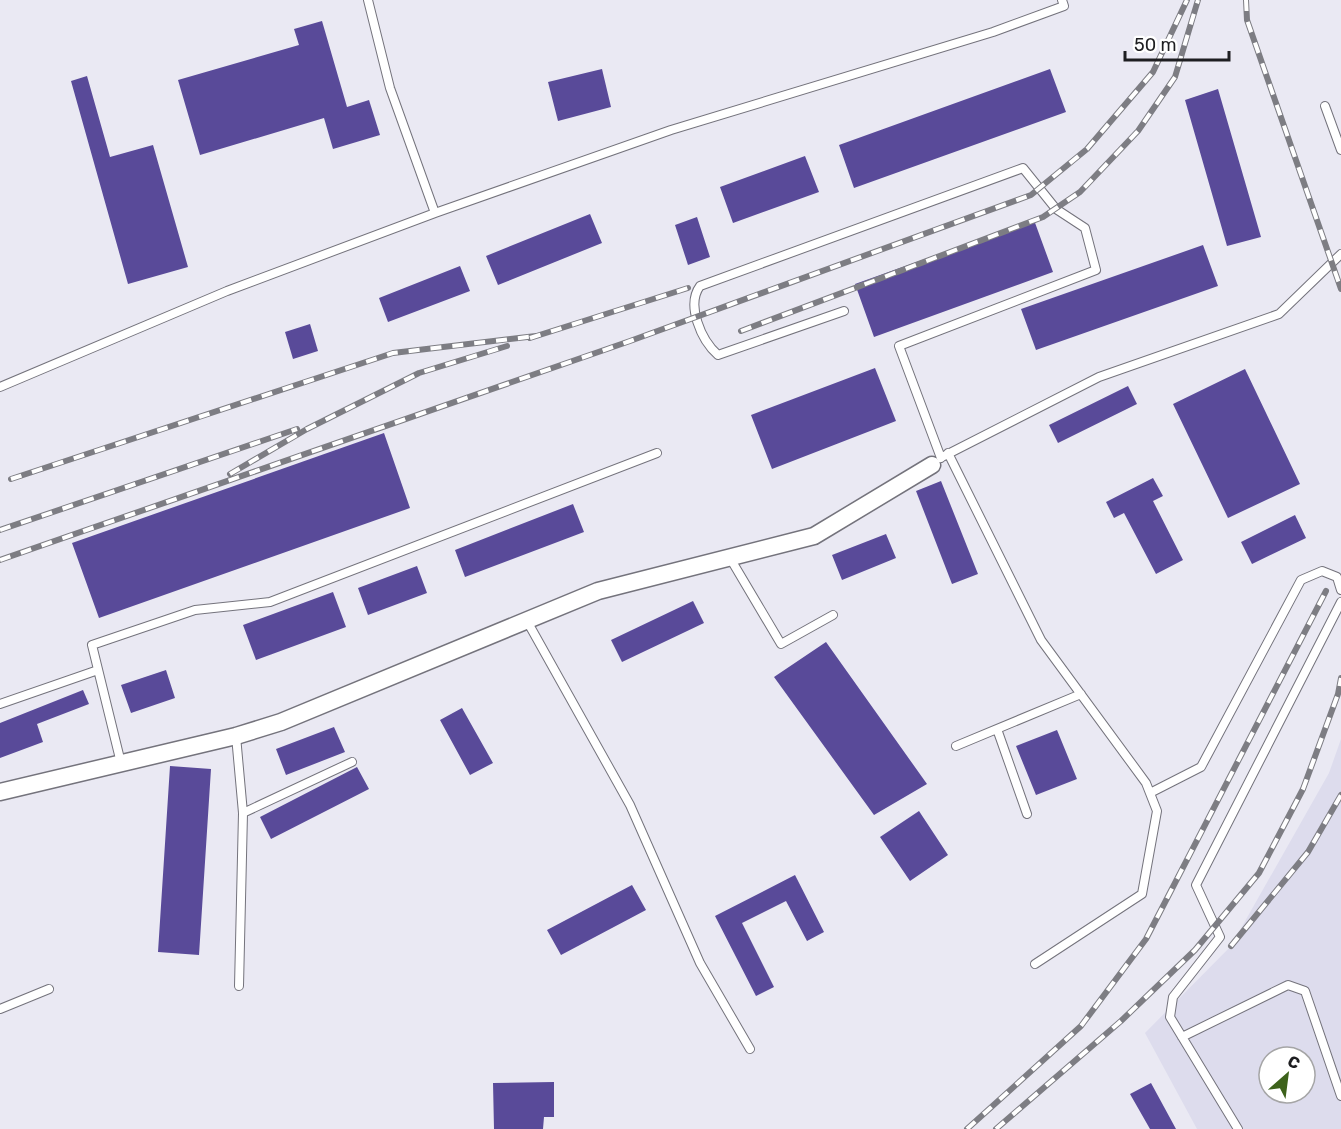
<svg xmlns="http://www.w3.org/2000/svg" width="1341" height="1129" viewBox="0 0 1341 1129" font-family="Rubik,sans-serif">
  <style>
    .built { fill: #dddced; fill-rule: evenodd }
    .building { fill: #594a99 }
    .lines { fill: none; stroke-linecap: round; stroke-linejoin: round }
    .lane-casing { stroke: #74737c; stroke-width: 10 }
    .street-casing { stroke: #74737c; stroke-width: 19 }
    .lane { stroke: #fff; stroke-width: 8 }
    .street { stroke: #fff; stroke-width: 16 }
    .rail-casing { stroke: #7d7d83; stroke-width: 6 }
    .rail { stroke: #fff; stroke-width: 4; stroke-dasharray: 11; stroke-linecap: butt }
  </style>
  <rect width="100%" height="100%" fill="#eae9f3"/>
  <path class="built" d="M1341,739v390h-144l-52,-96 86,-87 98,-173zM1269,1057h36v36h-36z"/>
  <path class="building" d="M322,21l25,86 22,-7 11,35 -47,14 -9,-31 -124,37 -22,-75 121,-35 -5,-16z
    M602,69l9,38 -53,14 -10,-39z
    M1050,69l16,43 -212,76 -15,-43z
    M87,76l23,81 43,-12 35,122 -60,17 -57,-203z
    M1218,89l43,148 -34,9 -42,-146z
    M805,156l14,36 -86,31 -13,-36z
    M590,214l12,29 -104,42 -12,-29z
    M697,217l13,40 -22,8 -13,-40z
    M1034,220l19,52 -179,65 -19,-53z
    M1203,245l15,41 -182,64 -15,-41z
    M460,266l10,25 -82,31 -9,-24z
    M310,324l8,27 -25,8 -8,-27z
    M875,368l21,53 -124,48 -21,-54z
    M1245,369l55,115 -72,34 -55,-114z
    M1128,386l9,18 -79,39 -9,-18z
    M384,433l26,75 -311,110 -27,-75z
    M1153,478l10,18 -10,5 30,59 -27,14 -32,-61 -10,5 -8,-16z
    M941,481l37,93 -26,10 -36,-93z
    M573,504l11,28 -119,45 -10,-27z
    M1295,515l11,23 -54,26 -11,-22z
    M886,534l10,24 -54,22 -10,-25z
    M417,566l10,27 -59,22 -10,-27z
    M333,592l13,35 -90,33 -13,-35z
    M693,601l11,22 -82,39 -11,-22z
    M826,642l101,142 -53,31 -100,-138z
    M166,670l9,28 -44,15 -10,-28z
    M83,690l6,14 -52,20 6,18 -43,16v-35z
    M462,708l31,55 -23,12 -30,-55z
    M334,727l11,25 -59,23 -10,-26z
    M1057,730l20,49 -41,16 -20,-49z
    M170,766l41,3 -12,186 -41,-3z
    M357,767l12,22 -98,50 -11,-22z
    M919,811l29,44 -38,26 -30,-44z
    M795,875l29,57 -17,9 -21,-40 -44,22 32,64 -18,9 -41,-80z
    M632,885l14,25 -85,45 -14,-25z
    M554,1082v35h-10l-1,12h-49l-1,-46z
    M1151,1083l25,46h-26l-20,-35z"/>
  <g class="lines">
    <defs>
      <path id="lane" d="M1325,106l16,44
        M435,213l236,-83 322,-98 71,-26 -2,-6
        M844,311l-126,44c-17,-15 -32,-50 -18,-69l323,-118 33,41 29,19 11,42 -197,76 42,112
        M0,387l227,-96 208,-78 -45,-125 -22,-88
        M948,453l93,187 105,143 11,28 -15,83 -107,70
        M944,456l155,-79 180,-63 62,-60
        M730,558l51,86 52,-29
        M527,621l103,184 70,158 50,86
        M0,704l98,-34
        M997,729l30,85
        M236,736l7,77 -4,173
        M956,746l125,-52
        M121,763l-29,-118 103,-35 75,-8 387,-149
        M1150,793l51,-26 100,-187 21,-9 15,6 4,13
        M243,813l109,-51
        M0,1009l49,-20
        M1182,1037l106,-52 17,6 36,105
        M1238,1129l-68,-112 3,-20 47,-60 -24,-52 145,-283"/>
      <path id="street" d="M0,792l236,-56 45,-14 317,-131 216,-55 118,-71"/>
    </defs>
    <use href="#lane" class="lane-casing"/>
    <use href="#street" class="street-casing"/>
    <use href="#lane" class="lane"/>
    <use href="#street" class="street"/>
    <defs>
      <path id="rail" d="M1246,0l1,20 94,269
        M741,331l302,-114 37,-25 58,-61 37,-54 23,-77
        M530,338l158,-50
        M230,474l77,-45 112,-56 88,-27
        M11,479l382,-126 143,-17
        M0,530l297,-101
        M0,560l630,-219 401,-146 56,-46 66,-77 34,-72
        M1231,946l77,-94 33,-57
        M967,1129l114,-103 65,-87 180,-348
        M996,1129l125,-108 74,-71 64,-77 44,-84 35,-95 3,-16"/>
    </defs>
    <use href="#rail" class="rail-casing"/>
    <use href="#rail" class="rail"/>
  </g>
  <g transform="translate(1287 1075) rotate(28)"><circle r="28" fill="#ffffff" stroke="#a5a5a6" stroke-width="1.5"/>
  <path d="M0-4.5L10 22L0 15L-10 22Z" fill="#3d621b"/>
  <text y="-9" font-size="16" font-weight="bold" text-anchor="middle" fill="#1e1e21">С</text>
  </g>
  <path d="M1125 51v9h104v-9" fill="none" stroke="#1e1e21" stroke-width="3"/>
  <text x="1134" y="51" font-size="18" fill="#1e1e21" stroke="#ffffff" stroke-width="4.5" paint-order="stroke">50 m</text>
</svg>
